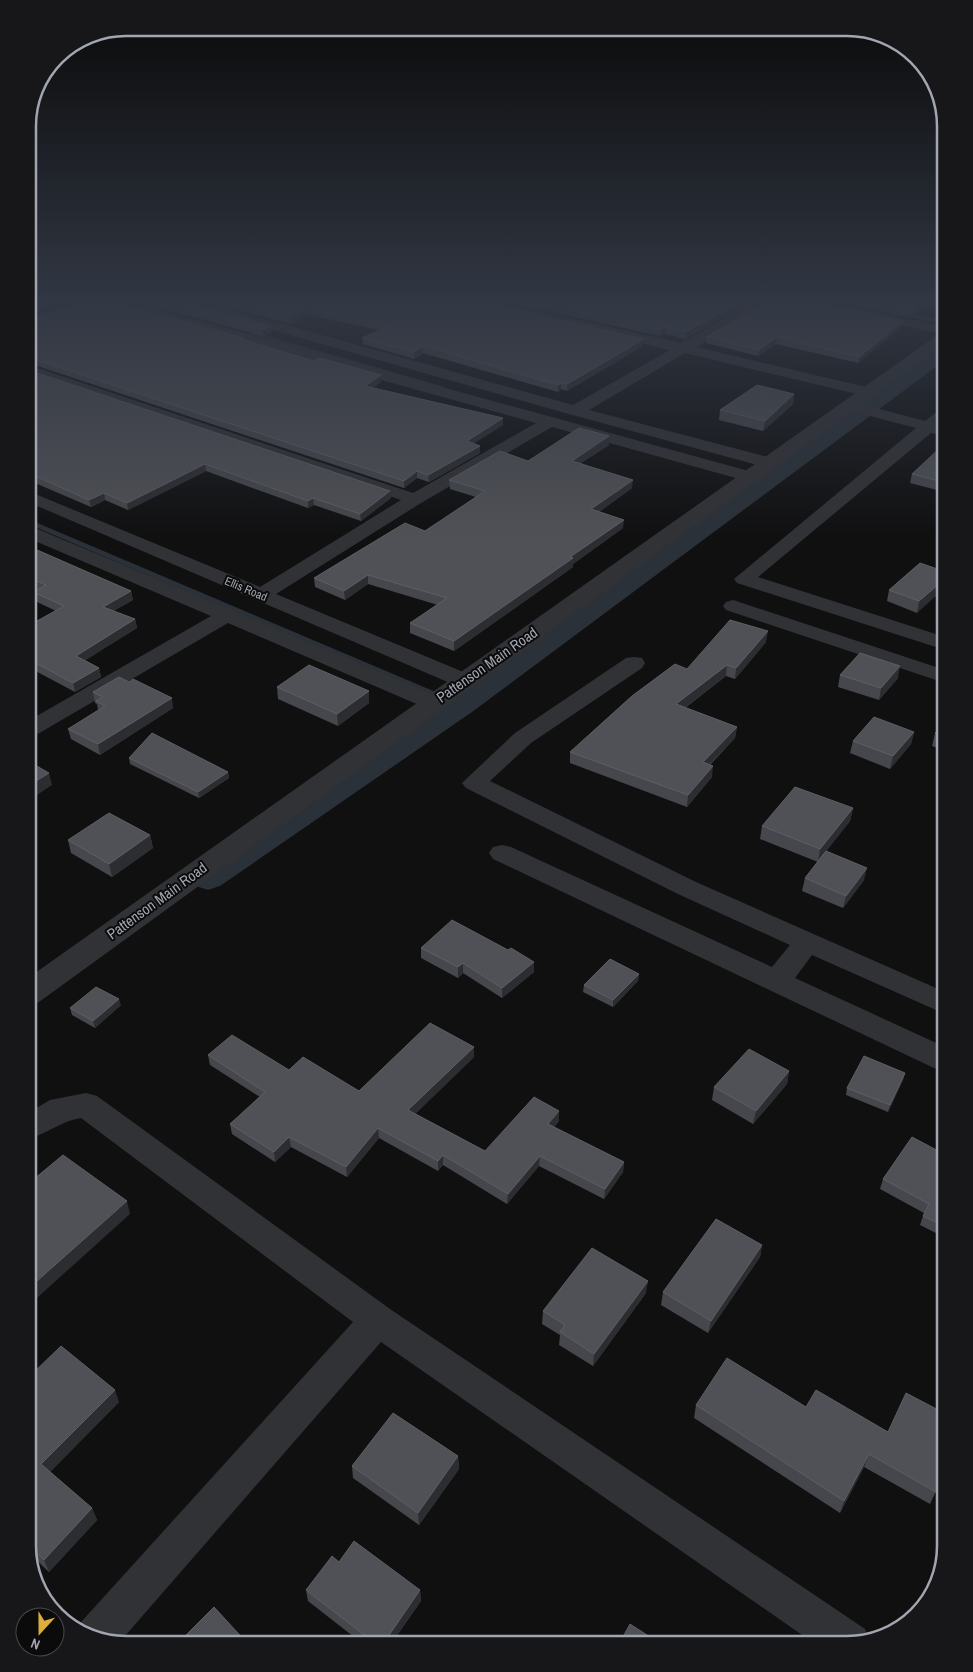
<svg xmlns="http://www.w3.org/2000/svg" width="973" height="1672" viewBox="0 0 973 1672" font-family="'Archivo Narrow',sans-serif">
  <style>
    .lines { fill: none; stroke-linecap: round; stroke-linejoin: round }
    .stream { fill: #2b3138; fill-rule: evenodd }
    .canal { fill: #2b3138; fill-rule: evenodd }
    .minor { fill: #313235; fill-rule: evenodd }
    .tertiary { fill: #313235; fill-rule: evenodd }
    .wall { fill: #46474c }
    .shaded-wall { fill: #2c2d30 }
    .building { fill: #505156; stroke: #5d5f64 }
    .labels { text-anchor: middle; stroke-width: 4; stroke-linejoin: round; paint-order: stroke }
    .far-street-label { font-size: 12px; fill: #a2a6b0; stroke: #0b0b0c }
    .street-label { font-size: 15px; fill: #a2a6b0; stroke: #0b0b0c }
    .rim { fill: none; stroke: #a2a6b0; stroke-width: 2.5 }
  </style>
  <rect width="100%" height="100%" fill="#101011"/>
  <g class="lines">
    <path class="stream" d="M902,312l43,9v4l-45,-10v-2z
      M249,332h4l192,55 -5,1 -191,-54z
      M749,473l21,7 2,1 -4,2 -21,-7 -1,-1z
      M28,519l436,185 1,2 -1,2h-6l-430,-184z"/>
    <path class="canal" d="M945,345v15l-473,352 -252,174 -12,4 -12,-4 -5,-8 5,-8 254,-170 488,-353z"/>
    <path class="minor" d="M67,303h19l-2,3 -56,20v-9z
      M114,303h21l621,170 3,4 -3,4 -6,1 -198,-55 -131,76 -145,91 197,82 3,5 -3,5 -8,2 -8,-2 -429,-184v-11l232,96 141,-87 -373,-126v-9l385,128 123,-70 -420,-117z
      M186,303h21l366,102 97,-55 -186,-44 -2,-3h23l176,40 71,-40h16l-2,3 -70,41 179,42 2,3 -2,3 -6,2 -184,-44 -96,57 186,49 3,4 -3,4 -6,1 -200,-54 -381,-108z
      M812,303h24l109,24v8l-126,-28z
      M849,401l76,20 14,-11 6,-2v13l-4,4 4,1v8l-4,1 -10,-2 -173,144 187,60v13l-208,-67 -3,-4 182,-151 -73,-19 -2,-3 2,-3z
      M28,525l414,173 3,5 -3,5 -8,2 -8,-2 -198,-85 -192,112 -8,2v-16l183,-105 -183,-78z
      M733,600l212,70v13l-219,-73 -3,-4 3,-4z
      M634,657l8,1 3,5 -3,5 -111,75 -41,38 206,101 249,110v22l-133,-59 -17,23 150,69v24l-11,-3 -441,-209 -4,-6 4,-6 9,-2 9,2 261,120 18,-22 -112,-51 -212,-106 -4,-5 53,-50 111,-75z
      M86,1093l11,3 293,213 475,320 4,10 -22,5h-32l-434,-302 -263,302 -40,-14 4,-9 271,-299 -272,-204c-20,3 -34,16 -53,21v-26l22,-13z"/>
    <path class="tertiary" d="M945,332v12l-906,658 -11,3v-27l911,-644z"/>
  </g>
  <path class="wall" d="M141,303h49l81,23 1,6 -9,4z
    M213,303h274l156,43 -76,45 -6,-2 -3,3 -135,-39 -9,6 -51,-15 -1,-6 17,-8 -69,-15 -20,9z
    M512,303h237l-64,36 -20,-5 -5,2z
    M843,303h103v1l-4,3 -14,-3 -16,14z
    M28,321l216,17v2l70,21 67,14v7l-8,6 130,37 -29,18 6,10 -51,29 -12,-4 -13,10 -375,-125 -1,1z
    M903,321l-2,6 -43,36 -82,-19 -18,12 -52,-13v-6z
    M28,370l362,121 1,7 -30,23 -47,-16 -6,3 -102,-37 -78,39 -23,-10 -14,7 -63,-27z
    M794,394l-1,10 -30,27 -44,-11 1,-10z
    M609,445l-28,18 51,25 -33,24 24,16 -50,36v3l-119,84 -44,-18v-10l28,-18 -70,-21 -23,16 -30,-13 -1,-9 111,-47 51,-34 -26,-8 -1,-9 79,-19z
    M946,447v45h-1l-35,-9 2,-9z
    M28,546l103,45 2,9 -20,11 22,8 2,9 -52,32 14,8 2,9 -26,15 -47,-25v-41l28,-15 -21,-10 -2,-9 5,-3 -10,-5z
    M946,572l-29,41 -30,-12 2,-11z
    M766,642l-31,37 -9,-3 -41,32 52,19 -2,11 -25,27 2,12 -25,30 -117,-44v-11l117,-83z
    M840,675l58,3 -19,22 -41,-13z
    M277,687l92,4v12l-31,23 -60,-27z
    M93,692l80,16 -73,47 -29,-16 -3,-10 30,-19 -1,-6 -2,-1z
    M946,721v30l-14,-5 3,-13z
    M914,732l-3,12 -21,25 -40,-16 3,-12z
    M129,758l99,14 1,6 -30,20 -69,-34z
    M853,808l-3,13 -24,30 38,29 -21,28 -41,-17 3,-13 13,-16 -58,-23 2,-13z
    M150,835l3,13 -41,29 -41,-24 -3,-13z
    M946,920v22l-9,-3 3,-12z
    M421,948l113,24 -32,26 -39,-25 -5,5 -37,-20z
    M639,974l-1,7 -25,26 -30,-15 1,-7z
    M121,1005l-26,23 -23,-13 -2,-7z
    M474,1047v10l-59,57 70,37 74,-30 -5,6 70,35 -1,10 -19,27 -65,-33 -32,38 -64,-39 -5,6 -59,-33 -32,39 -56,-30 -16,15 -43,-28 -2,-10 30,-27 -50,-32 -2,-10 81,15 70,21z
    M789,1071l-2,13 -34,40 -41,-24 2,-13z
    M905,1073l-2,7 -15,32 -42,-17 1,-7z
    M946,1155v18l-5,7 5,2v56l-26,-13 4,-12 -44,-24 3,-10z
    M762,1245l-2,12 -52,76 -47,-28 2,-13z
    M646,1293l-53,73 -34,-21 1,-10 -18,-11 1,-13z
    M28,1378l91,24 -69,70 42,36 5,12 -48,52 -20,-19 -1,-7z
    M696,1405l110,2 140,62 -16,35 -66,-37 -24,46 -146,-95z
    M458,1456l1,13 -40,56 -66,-47 -1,-12z
    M339,1562l81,28 1,11 -30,43h-28l-55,-43 -2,-11z"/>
  <path class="shaded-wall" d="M44,303h18l-34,12v-6z
    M739,303h10l-64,36 1,-7z
    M924,303h5l-1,1 -16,14 1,-6z
    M942,303h4v1l-4,3z
    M309,309l1,6 -20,9 -1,-6z
    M903,321l-2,6 -43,36 1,-6z
    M271,326l1,6 -9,4 -1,-6z
    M665,327v7l-5,2v-6z
    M777,337l-1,7 -18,12 1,-6z
    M644,339l-1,7 -76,45v-7z
    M423,346v7l-9,6v-7z
    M381,375v7l-15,11 -1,-7z
    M561,383v6l-3,3v-7z
    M794,394l-1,10 -30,27 2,-10z
    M503,418v7l-36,23v-7z
    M609,436v9l-37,24v-8z
    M480,446v7l-51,29 -1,-7z
    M205,464l1,7 -78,39 -1,-7z
    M417,471v7l-13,10v-7z
    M633,480l-1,8 -41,30v-9z
    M390,491l1,7 -30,23 -1,-7z
    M104,493l1,7 -14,7 -2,-7z
    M313,498l1,7 -6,3v-7z
    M624,520l-1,8 -50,36v3l-119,84v-10l116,-84z
    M368,575v9l-23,16 -1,-9z
    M946,578v9l-29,26 2,-12z
    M131,591l2,9 -28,16 -2,-9z
    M135,619l2,9 -59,37 -2,-9z
    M768,631l-2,11 -31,37 1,-11z
    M727,665l-1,11 -51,39 1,-11z
    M900,666l-2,12 -19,22 2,-12z
    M99,668l2,9 -26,15 -2,-9z
    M369,691v12l-31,23 -1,-12z
    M172,698l1,10 -73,47 -2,-11z
    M737,727l-2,11 -34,35 2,-11z
    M914,732l-3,12 -21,25 3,-13z
    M713,766l-1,11 -25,30 1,-12z
    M228,772l1,6 -30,20 -1,-6z
    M49,773l3,12 -24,16v-15z
    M853,808l-3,13 -32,41 2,-13z
    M150,835l3,13 -41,29 -3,-13z
    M867,868l-3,12 -21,28 3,-12z
    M534,962v10l-32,26v-10z
    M463,963v10l-5,5v-11z
    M639,974l-1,7 -25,26v-7z
    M119,999l2,6 -26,23 -2,-7z
    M474,1047v10l-65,63 -1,-10z
    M789,1071l-2,13 -34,40 3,-13z
    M905,1073l-2,7 -15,32 2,-7z
    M559,1111v10l-11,14v-11z
    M378,1128l1,10 -32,39 -1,-10z
    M289,1137l2,10 -16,15 -1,-10z
    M443,1155v10l-5,6v-10z
    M540,1156l-1,10 -32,38 1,-10z
    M624,1162l-1,10 -19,27 1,-10z
    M946,1168v5l-10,15 3,-9z
    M127,1201l3,13 -102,92v-17z
    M762,1245l-2,12 -52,76 3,-12z
    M648,1281l-2,12 -53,73 1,-12z
    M115,1390l4,12 -73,74 -5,-12z
    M869,1454l-5,13 -24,46 4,-12z
    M458,1456l1,13 -40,56 -1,-12z
    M92,1508l5,12 -48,52 -5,-12z
    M420,1590l1,11 -30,43h-8z"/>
  <path class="building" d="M28,303h16l-16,6z
    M81,303h37l126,35 -3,1 73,22 6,-3 61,17 -16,11 138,32 -36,23 13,5 -52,29 -11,-4 -13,10 -376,-124v-36z
    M162,303h28l81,23 -9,4z
    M234,303h253l157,36 -77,45 -6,-1 -3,2 -135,-39 -9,6 -52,-14 26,-12 -79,-17 -20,9z
    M539,303h200l-53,29 -21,-5 -5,3z
    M766,303h53l84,18 -44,36 -82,-20 -18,13 -53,-13z
    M872,303h52l-11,9z
    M28,370l362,121 -30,23 -47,-16 -5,3 -103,-37 -78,39 -23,-10 -15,7 -61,-27z
    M757,385l37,9 -29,27 -45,-11z
    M579,428l30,8 -37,25 61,19 -42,29 33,11 -54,37 3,1 -119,83 -44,-18 37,-25 -79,-23 -24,16 -30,-13 91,-55 20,8 60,-40 -36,-11 51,-29 28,10z
    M942,446l4,1v36l-34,-9z
    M28,546l103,45 -28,16 32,12 -59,37 23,12 -26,15 -45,-24v-33l36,-20 -31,-14 13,-7 -18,-8z
    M920,563l26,9v6l-27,23 -30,-11z
    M730,620l38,11 -32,37 -9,-3 -51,39 61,23 -34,35 10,4 -25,29 -118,-43 62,-56 43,-32 12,5z
    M860,653l40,13 -19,22 -41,-13z
    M309,665l60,26 -32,23 -60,-27z
    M119,677l10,5 4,-3 39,19 -74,46 -30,-15 37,-23 -9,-5 7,-4 -10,-5z
    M874,717l40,15 -21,24 -40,-15z
    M946,721v16l-11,-4z
    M152,733l76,39 -30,20 -69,-34z
    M28,761l21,12 -21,13z
    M795,787l58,21 -33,41 -58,-23z
    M109,813l41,22 -41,29 -41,-24z
    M826,851l41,17 -21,28 -41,-18z
    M452,920l56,30 3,-2 23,14 -32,26 -39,-25 -5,4 -37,-19z
    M946,920v9l-6,-2z
    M610,959l29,15 -26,26 -29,-15z
    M96,987l23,12 -26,22 -23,-13z
    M430,1023l44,24 -66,63 77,41 49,-54 25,14 -11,13 76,38 -19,27 -65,-33 -32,38 -65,-39 -5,6 -60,-33 -32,39 -57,-30 -15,15 -44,-28 35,-32 -57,-37 24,-20 57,35 14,-13 56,34z
    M749,1049l40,22 -33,40 -42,-24z
    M864,1056l41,17 -15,32 -43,-17z
    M912,1137l34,18v13l-7,11 7,3v45l-23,-11 6,-12 -46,-25z
    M63,1155l64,46 -99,88v-105z
    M716,1219l46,26 -51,76 -48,-29z
    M592,1248l56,33 -54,73 -34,-22 5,-7 -22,-14z
    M61,1346l54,44 -74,74 51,44 -48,52 -16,-15v-167z
    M727,1358l79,49 10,-17 72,42 18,-39 40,21v55l-10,23 -67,-38 -25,47 -148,-96z
    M393,1413l65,43 -40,57 -66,-47z
    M354,1541l66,49 -37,54h-7l-70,-54 26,-34 7,6z
    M214,1607l34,37h-71z
    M630,1624l31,20h-42z"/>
  <linearGradient id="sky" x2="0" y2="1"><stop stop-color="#090909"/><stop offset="0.56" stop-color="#313743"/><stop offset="1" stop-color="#313743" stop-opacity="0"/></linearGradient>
  <rect width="973" height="537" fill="url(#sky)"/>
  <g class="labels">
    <g class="far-street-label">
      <text transform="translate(246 589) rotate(23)" y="4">Ellis Road</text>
    </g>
    <g class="street-label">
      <text transform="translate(487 665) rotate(-35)" y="5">Pattenson Main Road</text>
      <text transform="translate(157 901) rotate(-36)" y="5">Pattenson Main Road</text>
    </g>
  </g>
  <path d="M0 0H973V1672H0ZM126 36H847A90 90 0 0 1 937 126V1546A90 90 0 0 1 847 1636H126A90 90 0 0 1 36 1546V126A90 90 0 0 1 126 36Z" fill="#171719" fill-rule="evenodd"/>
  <path class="rim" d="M126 36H847A90 90 0 0 1 937 126V1546A90 90 0 0 1 847 1636H126A90 90 0 0 1 36 1546V126A90 90 0 0 1 126 36Z"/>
  <g transform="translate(40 1632) rotate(201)"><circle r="24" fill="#0b0b0c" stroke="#47494e"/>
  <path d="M0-4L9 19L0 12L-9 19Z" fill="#ddae3c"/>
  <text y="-8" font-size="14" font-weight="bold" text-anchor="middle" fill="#a2a6b0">N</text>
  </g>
</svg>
